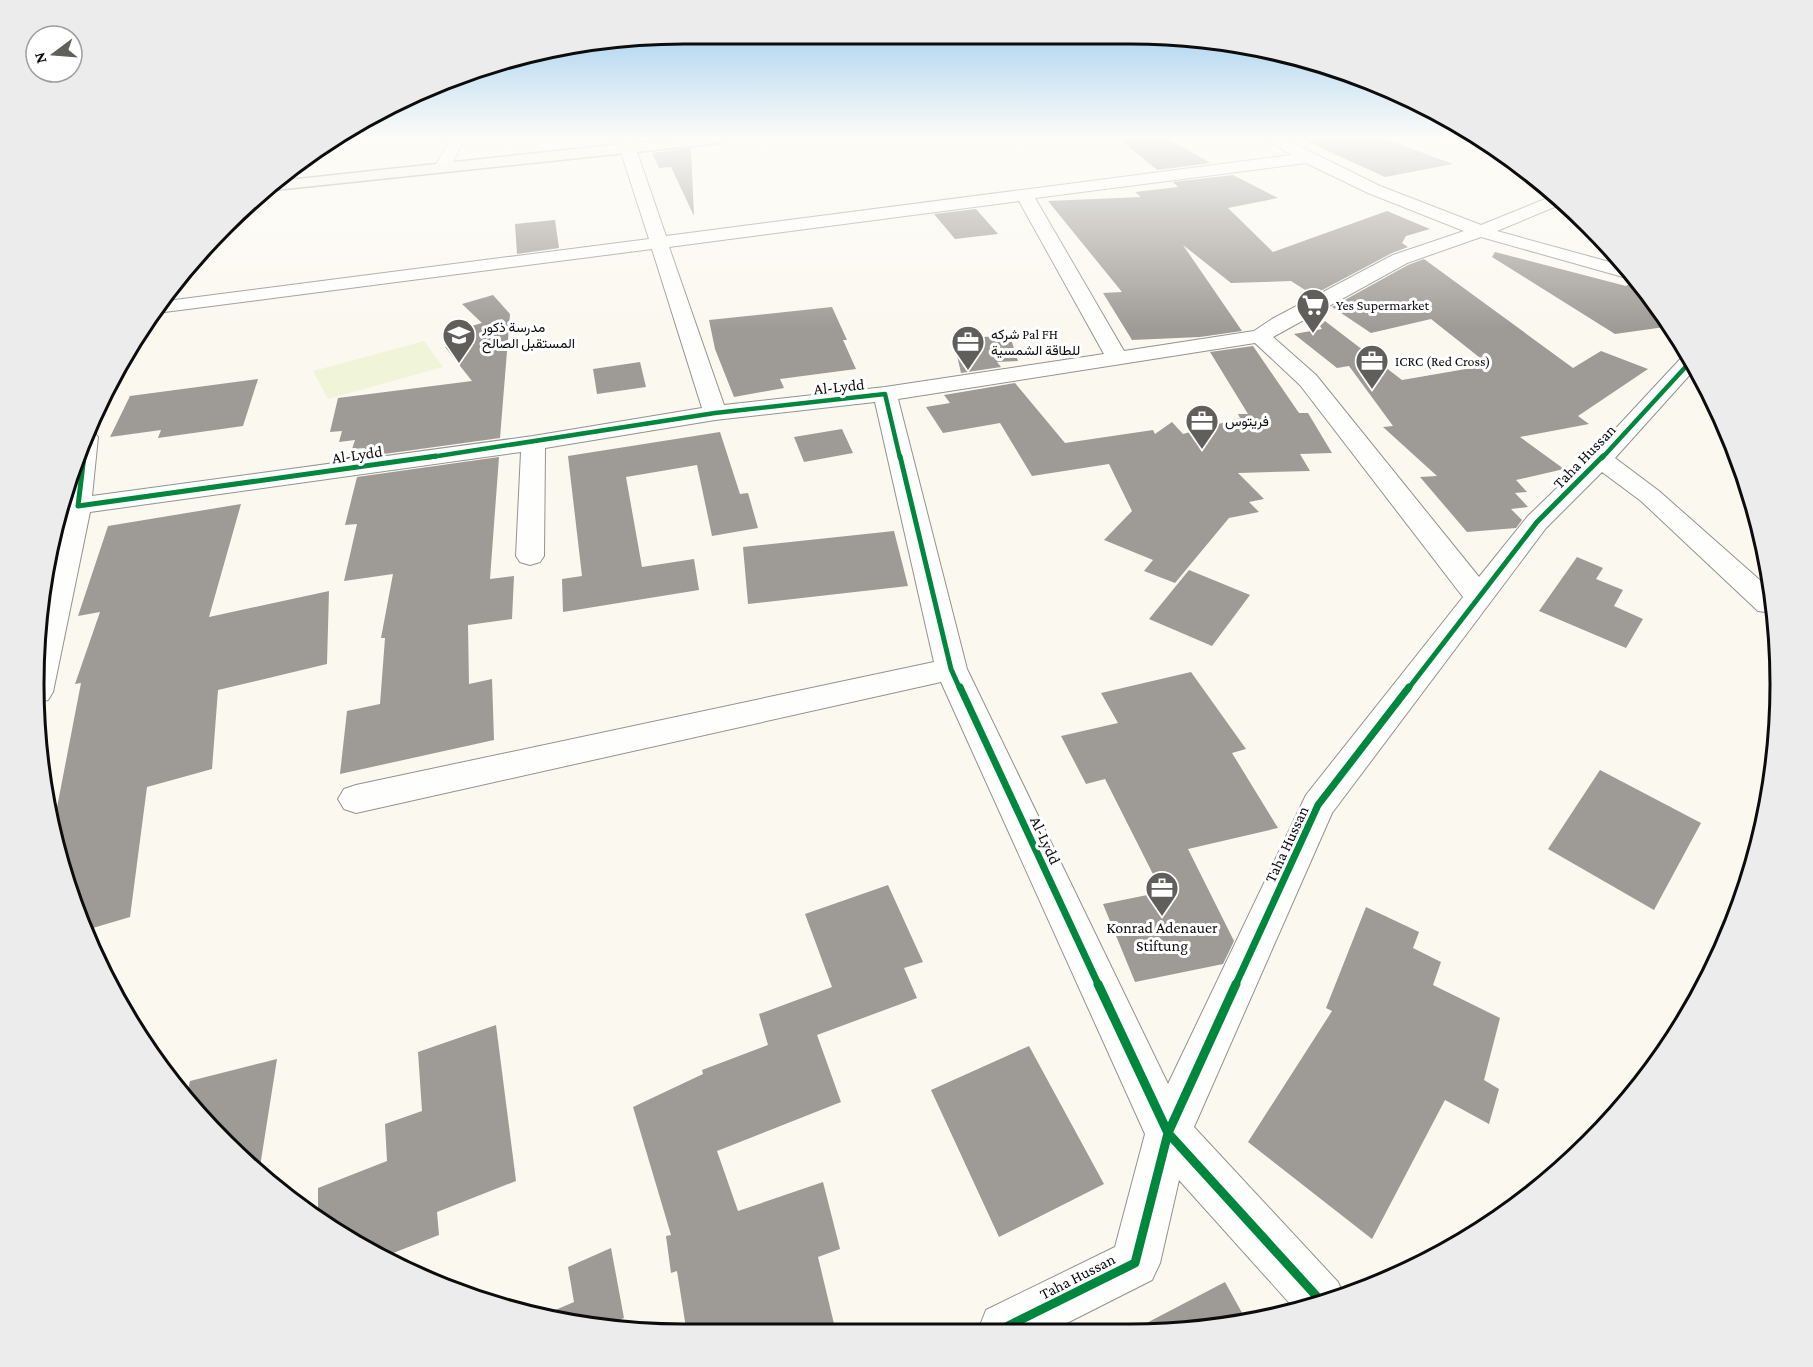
<svg xmlns="http://www.w3.org/2000/svg" width="1813" height="1367" viewBox="0 0 1813 1367" font-family="'Crimson Pro',Vazirmatn,serif">
  <style>
    .pitch { fill: #f0f5d9 }
    .building { fill: #9e9a96 }
    .lines { fill: none; stroke-linecap: round; stroke-linejoin: round }
    .minor-casing { stroke: #94928f; stroke-width: 2 }
    .secondary-casing { stroke: #8a8985; stroke-width: 3 }
    .minor { fill: #fefefd; fill-rule: evenodd }
    .secondary { fill: #f5f2e8; fill-rule: evenodd }
    .cycleway-far3-casing { stroke: #fff; stroke-width: 7 }
    .cycleway-far2-casing { stroke: #fff; stroke-width: 8 }
    .cycleway-far1-casing { stroke: #fff; stroke-width: 10 }
    .cycleway-casing { stroke: #fff; stroke-width: 13 }
    .cycleway-far3 { stroke: #00873e; stroke-width: 4.5 }
    .cycleway-far2 { stroke: #00873e; stroke-width: 5 }
    .cycleway-far1 { stroke: #00873e; stroke-width: 7 }
    .cycleway { stroke: #00873e; stroke-width: 9 }
    .labels { text-anchor: middle; stroke-width: 6; stroke-linejoin: round; paint-order: stroke }
    .far-poi-label { font-size: 14px; fill: #0c0c0c; stroke: #fff; text-anchor: start }
    .street-label { font-size: 16px; fill: #0c0c0c; stroke: #fff }
    .poi-label { font-size: 16px; fill: #0c0c0c; stroke: #fff }
    .rim { fill: none; stroke: #0c0c0c; stroke-width: 3 }
  </style>
  <rect width="100%" height="100%" fill="#fbf8f0"/>
  <path class="pitch" d="M424,341l19,26 -115,32 -15,-28z"/>
  <path class="building" d="M1118,138h48l45,25 -54,7z
    M1299,138h84l70,26 -68,13z
    M691,148l3,68 -23,-49 -12,1 -7,-15z
    M1233,175l45,23 -50,10 45,44 114,-41 43,18 -24,7 -4,7 6,4 -16,6 -79,42 -22,-14 -60,2 -48,-38 59,86 -42,6 -68,3 -29,-47 19,-1 -74,-91 93,-4 -6,-5 43,-5 -5,-5z
    M976,209l22,25 -43,5 -21,-25z
    M555,220l4,28 -42,6 -2,-30z
    M1495,252l131,34 9,-6 37,46 -57,8 -123,-77z
    M1424,259l149,109 28,-17 47,18 -70,47 11,8 -69,13 44,32 -48,11 11,12 -12,1 13,14 -17,2 11,11 -6,8 -49,4 -47,-55 17,-1 -54,-49 10,-1 -44,-60 -12,2 -43,-34 28,-5 -2,-3 5,-5 77,59 87,-15 -58,-46 -60,14 -39,-26 76,-42z
    M493,295l17,19 -10,124 -138,19 3,-9 -13,1 3,-9 -16,2 3,-11 -12,1 8,-34 134,-17 -27,-34 11,-3 -9,-11 35,-10 -20,-19z
    M832,307l15,33h-4l13,29 -76,10 4,9 -50,9 -19,-48 -6,-29z
    M1010,336l8,25 -21,1 4,5 -40,6 -8,-35z
    M1253,346l46,67h9l24,40 -32,1 10,17 -72,2 26,26 -15,3 10,10 -30,6 -54,65 -31,-12 9,-11 -49,-20 28,-29 -23,-47 -77,12 -32,-53 -57,10 -17,-26 24,-4 -6,-8 71,-12 50,60 88,-13 2,4 17,-12 11,12 57,-16 -2,-4h10l-38,-62z
    M640,362l6,25 -49,7 -4,-25z
    M258,379l-15,47 -85,12 3,-8 -51,7 20,-41z
    M842,429l11,24 -49,9 -10,-25z
    M720,432l20,62 8,-1 10,35 -46,8 -15,-71 -71,12 16,90 52,-8 5,31 -136,22 -1,-33 20,-3 -14,-120z
    M499,457l-9,122 24,-3 -2,43 -44,6 1,59 23,-5 2,61 -154,34 7,-63 33,-7 5,-66h-4l12,-64 -49,7 13,-57 -12,1 12,-48z
    M241,504l-32,113 120,-26 -2,73 -109,26 -6,79 -65,18 -17,130 -44,13 -18,-37 -14,-70 27,-140 -6,1 25,-72 -22,4 30,-90z
    M894,531l14,55 -160,18 -5,-57z
    M1577,557l26,11 -7,11 27,11 -9,16 29,13 -17,29 -87,-37z
    M1189,570l61,25 -38,51 -63,-27z
    M1191,672l55,77 -14,4 46,75 -90,21 46,92 -11,23 -88,18 -32,-78 59,-12 -57,-113 -19,5 -25,-48 57,-13 -17,-30z
    M1600,770l101,53 -47,87 -106,-61z
    M888,885l35,77 -19,6 13,30 -100,37 24,67 -124,49 21,60 85,-29 17,67 -22,8 17,71h-149l-9,-57 -6,2 -5,-37 5,-1 -38,-128 70,-33 -1,-4 66,-25 -9,-31 73,-27 -27,-73z
    M1366,907l53,25 -6,16 28,14 -8,23 67,33 -16,62 15,9 -10,35 -44,-24 -73,139 -124,-97 84,-131 -6,-3z
    M496,1025l20,156 -79,31 2,23 -56,22 -65,-36v-33l69,-27 -2,-37 37,-13 -4,-59z
    M1029,1046l75,138 -105,53 -68,-147z
    M277,1059l-18,114 -35,-29 -38,-46 4,-17z
    M611,1248l13,70 -26,10 -52,-14 28,-12 -6,-35z
    M1225,1282l21,38 -32,8h-77z"/>
  <g class="lines">
    <defs>
      <path id="minor" d="M451,138h14l-17,33h-12l-2,-3z
        M620,138h14l2,11 30,87 625,-81 -26,-17h18l97,48 101,39 74,-30 9,8 -67,28 127,35 10,12 -11,-1 -142,-40 -74,26 -134,74 43,38 163,202 49,-61 64,-62 91,-98 5,-1 7,14 -80,89 44,33 112,99 2,23 -15,-2 -117,-110 -39,-29 -56,56 -214,285 -138,314 144,155 5,12 -50,13 -114,-127 -19,83 -8,17 -95,48h-78l7,-18 129,-63 30,-113 -204,-452 -585,131 -12,-4 -6,-10 6,-10 12,-4 578,-123 -59,-260 -160,18 -170,28 -1,108 -4,6 -10,3 -10,-3 -4,-6 5,-104 -431,60 -37,180 -5,8 -12,3 7,-102 23,-106 22,-65 6,2 4,5 -6,59 441,-60 169,-28 -50,-159 -503,65 10,-12 490,-63 -29,-90zM1306,163l62,30 96,38 -71,24 -121,64 -18,12 -130,20 -89,-153zM1019,201l85,153 -219,33 -161,18 -55,-158zM1255,343l45,42 163,212 -157,198 -138,289 -201,-415 -69,-270z"/>
      <path id="secondary" d="M676,138h52l-8,5 -454,48 13,-10z"/>
    </defs>
    <use href="#minor" class="minor-casing"/>
    <use href="#secondary" class="secondary-casing"/>
    <use href="#minor" class="minor"/>
    <use href="#secondary" class="secondary"/>
    <defs>
      <path id="cycleway-far3" d="M84,458l2,-21
        M425,458l290,-45 170,-19 15,64
        M1602,458l89,-97"/>
      <path id="cycleway-far2" d="M84,456l-6,50 358,-50
        M900,456l51,213 9,20
        M1408,689l129,-167 66,-66"/>
      <path id="cycleway-far1" d="M960,687l139,299
        M1235,986l83,-181 91,-118"/>
      <path id="cycleway" d="M1098,984l70,149 152,167
        M1004,1328l131,-65 33,-130 68,-149"/>
    </defs>
    <use href="#cycleway-far3" class="cycleway-far3-casing"/>
    <use href="#cycleway-far2" class="cycleway-far2-casing"/>
    <use href="#cycleway-far1" class="cycleway-far1-casing"/>
    <use href="#cycleway" class="cycleway-casing"/>
    <use href="#cycleway-far3" class="cycleway-far3"/>
    <use href="#cycleway-far2" class="cycleway-far2"/>
    <use href="#cycleway-far1" class="cycleway-far1"/>
    <use href="#cycleway" class="cycleway"/>
  </g>
  <linearGradient id="sky" x2="0" y2="1"><stop stop-color="#9acaee"/><stop offset="0.42" stop-color="#fdfcf8"/><stop offset="1" stop-color="#fdfcf8" stop-opacity="0"/></linearGradient>
  <rect width="1813" height="329" fill="url(#sky)"/>
  <defs>
    <symbol id="supermarket-pin" viewBox="-11 -11 22 30"><path d="M0 17L-7.5 6A9.5 9.5 0 1 1 7.5 6Z" fill="#605f5c" stroke="#fff"/><path d="M-6-5.5h2.5l.6 2H6L4.5 2H-2.5L-4.4-4H-6ZM-1.5 3.2a1.3 1.3 0 1 0 .1 0ZM3 3.2a1.3 1.3 0 1 0 .1 0Z" fill="#fff"/></symbol>
    <symbol id="school-pin" viewBox="-11 -11 22 30"><path d="M0 17L-7.5 6A9.5 9.5 0 1 1 7.5 6Z" fill="#605f5c" stroke="#fff"/><path d="M0-5L7-2L0 1L-7-2ZM-4 1L0 2.5L4 1V4Q0 6-4 4Z" fill="#fff"/></symbol>
    <symbol id="office-pin" viewBox="-11 -11 22 30"><path d="M0 17L-7.5 6A9.5 9.5 0 1 1 7.5 6Z" fill="#605f5c" stroke="#fff"/><path d="M-6-3h4V-5.5h4V-3h4V5H-6ZM-1-4.5V-3h2v-1.5ZM-6 0V1H6V0Z" fill="#fff"/></symbol>
  </defs>
  <g fill-rule="evenodd">
    <use href="#supermarket-pin" x="1294" y="286" width="38" height="52"/>
    <use href="#school-pin" x="440" y="316" width="38" height="52"/>
    <use href="#office-pin" x="949" y="323" width="38" height="52"/>
    <use href="#office-pin" x="1353" y="342" width="38" height="52"/>
    <use href="#office-pin" x="1183" y="402" width="38" height="52"/>
    <use href="#office-pin" x="1143" y="869" width="38" height="52"/>
  </g>
  <g class="labels">
    <g class="far-poi-label">
      <text x="1336" y="310">Yes Supermarket</text>
      <text x="482" y="332">مدرسة ذكور<tspan x="482" dy="16">المستقبل الصالح</tspan></text>
      <text x="991" y="339">شركه Pal FH<tspan x="991" dy="16">للطاقة الشمسية</tspan></text>
      <text x="1395" y="366">ICRC (Red Cross)</text>
      <text x="1225" y="426">فريتوس</text>
    </g>
    <g class="street-label">
      <text transform="translate(839 386) rotate(-6)" y="6">Al-Lydd</text>
      <text transform="translate(357 454) rotate(-8)" y="6">Al-Lydd</text>
      <text transform="translate(1584 456) rotate(-46)" y="6">Taha Hussan</text>
      <text transform="translate(1046 840) rotate(65)" y="6">Al-Lydd</text>
      <text transform="translate(1286 844) rotate(-65)" y="6">Taha Hussan</text>
      <text transform="translate(1077 1276) rotate(-27)" y="6">Taha Hussan</text>
    </g>
    <g class="poi-label">
      <text x="1162" y="933">Konrad Adenauer<tspan x="1162" dy="18">Stiftung</tspan></text>
    </g>
  </g>
  <path d="M0 0H1813V1367H0ZM684 44H1130A640 640 0 0 1 1770 684V684A640 640 0 0 1 1130 1324H684A640 640 0 0 1 44 684V684A640 640 0 0 1 684 44Z" fill="#ececec" fill-rule="evenodd"/>
  <path class="rim" d="M684 44H1130A640 640 0 0 1 1770 684V684A640 640 0 0 1 1130 1324H684A640 640 0 0 1 44 684V684A640 640 0 0 1 684 44Z"/>
  <g transform="translate(54 54) rotate(254)"><circle r="28" fill="#ffffff" stroke="#9e9e9e" stroke-width="1.5"/>
  <path d="M0-4.5L10 22L0 15L-10 22Z" fill="#605f5c"/>
  <text y="-9" font-size="16" font-weight="bold" text-anchor="middle" fill="#0c0c0c">N</text>
  </g>
</svg>
